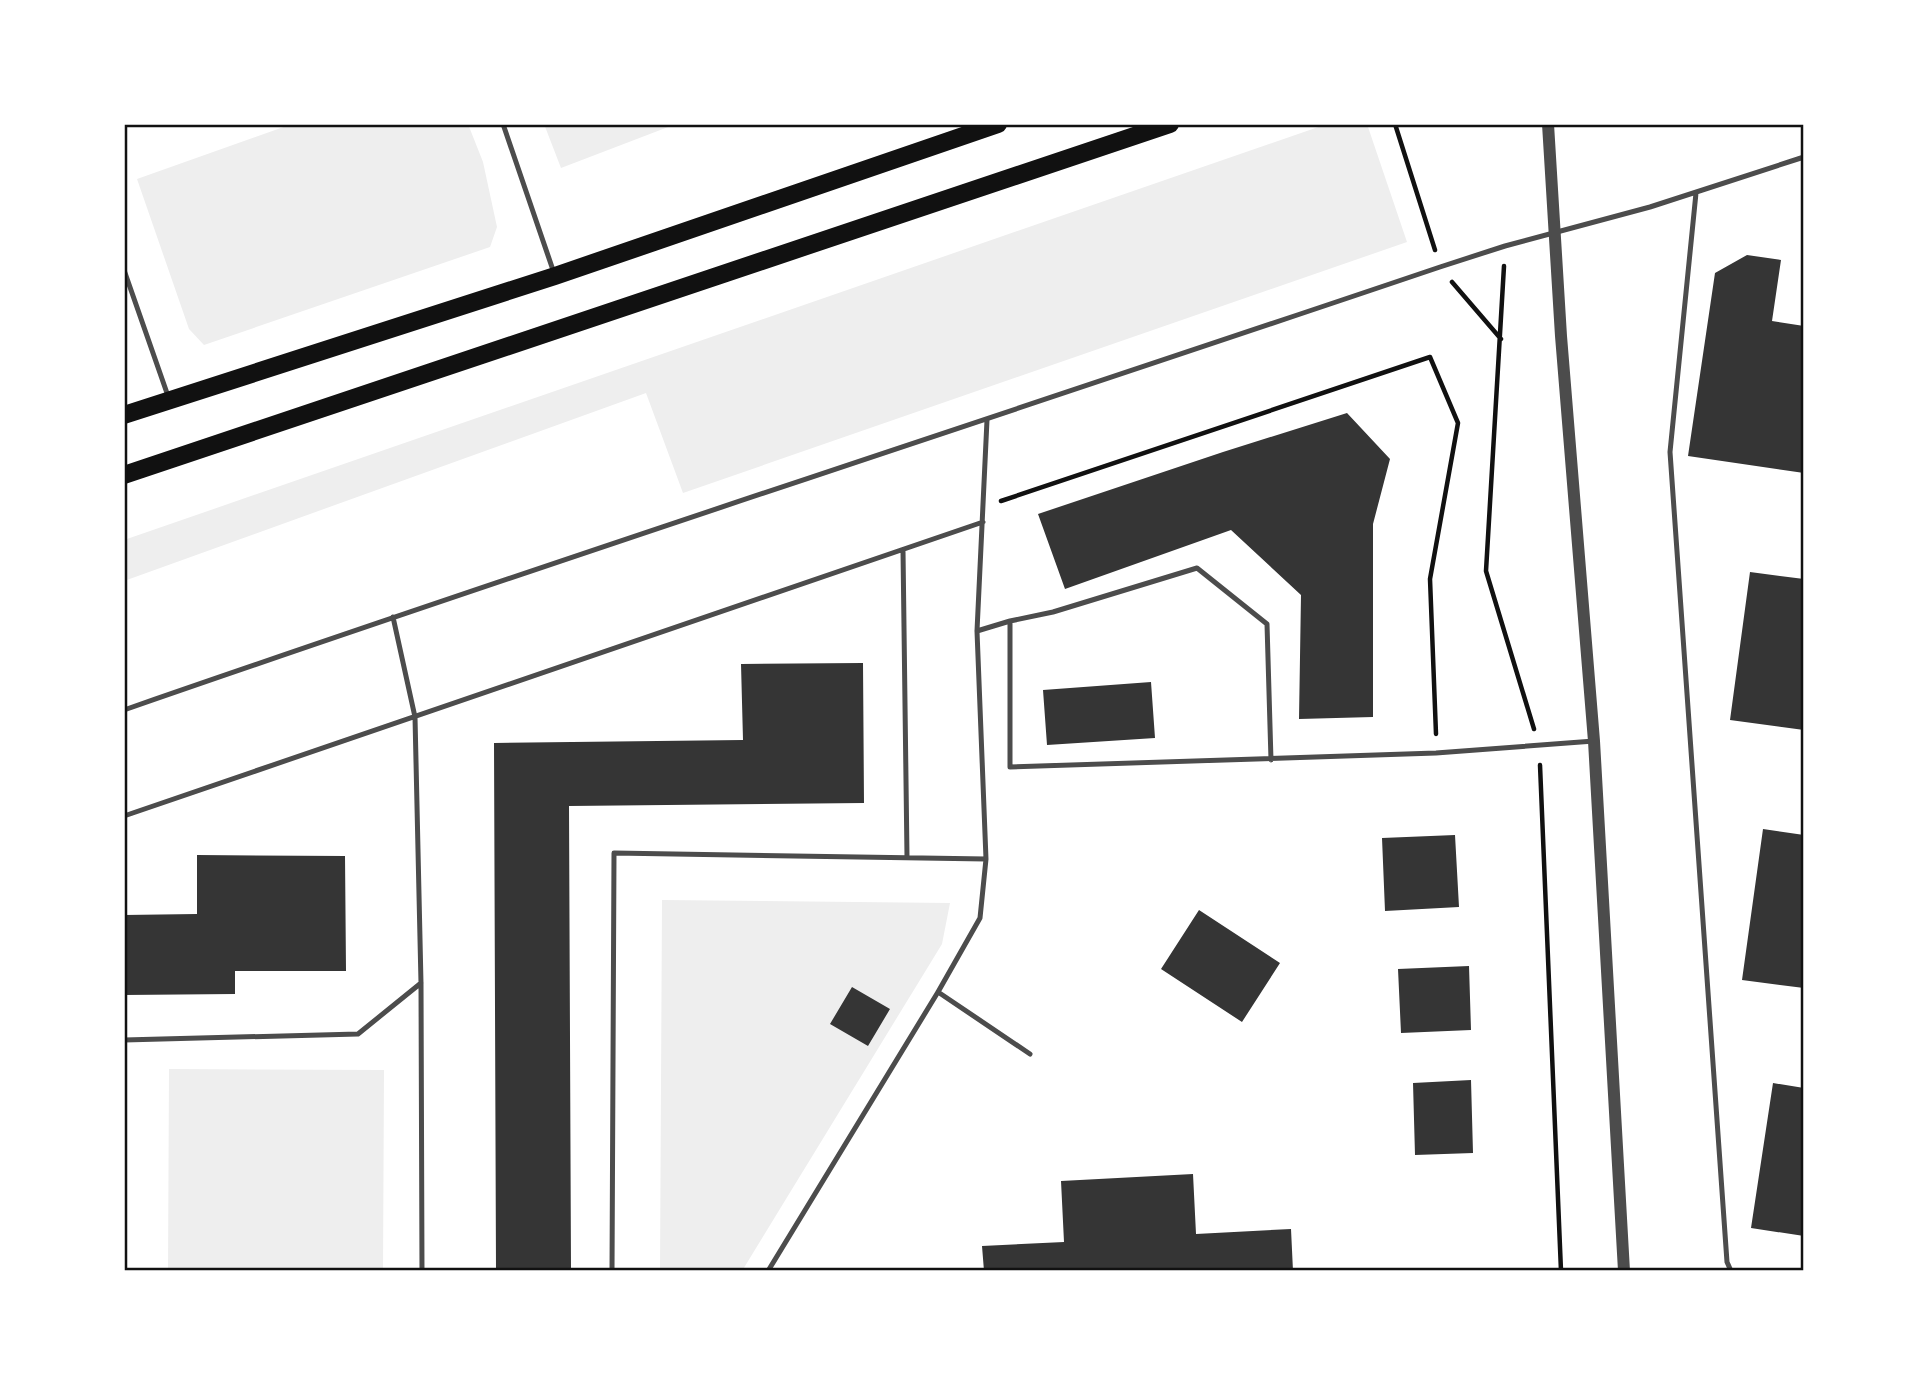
<svg xmlns="http://www.w3.org/2000/svg" width="1928" height="1395" viewBox="0 0 1928 1395" font-family="'Noto Sans',sans-serif">
  <style>
    .green { fill: #eee }
    .building { fill: #353535 }
    .lines { fill: none; stroke-linecap: round; stroke-linejoin: round }
    .path { stroke: #111; stroke-width: 4.5 }
    .service { stroke: #4c4c4c; stroke-width: 5 }
    .tertiary { stroke: #4c4c4c; stroke-width: 12 }
    .primary { stroke: #111; stroke-width: 18 }
    .neatline { fill: none; stroke: #111; stroke-width: 2.5 }
  </style>
  <rect width="100%" height="100%" fill="#fff"/>
  <path class="green" d="M292,124h176l15,38 14,65 -7,20 -286,98 -15,-16 -52,-150z
    M544,124h132l-115,44z
    M1327,124h40l40,118 -724,251 -37,-100 -522,188v-41z
    M662,900l288,3 -8,41 -200,327h-82z
    M169,1069l215,1 -1,201h-215z"/>
  <path class="building" d="M1747,255l34,5 -9,61 32,5v147l-116,-17 27,-183z
    M1347,413l43,46 -17,65v193l-74,2 2,-124 -70,-65 -166,59 -27,-75 185,-62z
    M1750,572l54,7v151l-74,-10z
    M863,663l1,140 -295,3 2,465h-75l-2,-528 249,-3 -2,-76z
    M1151,682l4,56 -108,7 -4,-55z
    M1763,829l41,6v153l-62,-8z
    M1455,835l4,72 -74,4 -3,-73z
    M197,855l148,1 1,115h-111v23l-111,1v-80l73,-1z
    M1199,910l81,53 -38,59 -81,-53z
    M1469,966l2,64 -70,3 -3,-64z
    M852,987l38,22 -22,37 -38,-22z
    M1471,1080l2,73 -58,2 -2,-72z
    M1773,1083l31,5v148l-53,-8z
    M1193,1174l3,60 95,-5 2,42h-309l-2,-25 82,-4 -3,-61z"/>
  <g class="lines">
    <path class="path" d="M1395,124l40,126
      M1504,266l-18,305 48,158
      M1452,282l49,57
      M1001,501l429,-144 28,66 -28,156 6,155
      M1540,765l21,506"/>
    <path class="service" d="M503,124l51,149
      M1696,193l-26,259 57,810 4,9
      M124,270l44,126
      M903,550l4,307
      M393,617l22,100 6,266 1,288
      M1010,621v146l426,-14 158,-12
      M977,631l33,-10 43,-9 144,-44 70,56 4,136
      M124,710c437,-152 878,-295 1316,-443l65,-21 145,-39 154,-50
      M124,816l859,-294
      M938,992l92,62
      M124,1040l234,-6 63,-51
      M612,1271l2,-418 372,6
      M768,1271l170,-279 42,-74 6,-59 -9,-228 10,-211"/>
    <path class="tertiary" d="M1548,124l13,212 33,405 30,530"/>
    <path class="primary" d="M124,415l431,-139 443,-152
      M124,475l1046,-351"/>
  </g>
  <rect width="1928" height="1395" fill="none" stroke="#ffffff" stroke-width="252"/>
  <rect x="126" y="126" width="1676" height="1143" class="neatline"/>
</svg>
